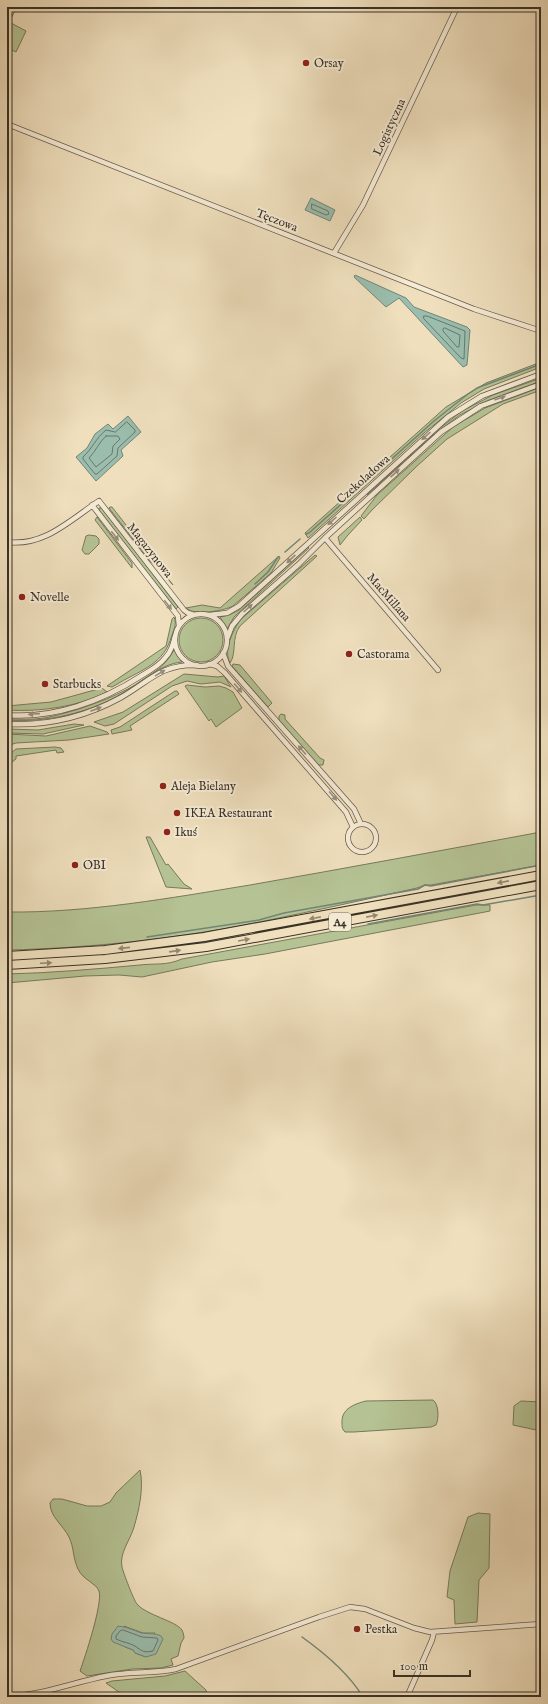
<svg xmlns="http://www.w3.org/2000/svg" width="548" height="1704" viewBox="0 0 548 1704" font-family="'IM FELL English',serif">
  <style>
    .green { fill: #b5c394; stroke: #777a5d; fill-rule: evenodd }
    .water { fill: #9abdad; stroke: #738577 }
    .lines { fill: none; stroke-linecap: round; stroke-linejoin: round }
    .shore { stroke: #6a776a; stroke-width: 1 }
    .stream { stroke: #738577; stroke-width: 1.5 }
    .street-casing { stroke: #665c4c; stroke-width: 6 }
    .highway-casing { stroke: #393126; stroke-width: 10 }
    .street { stroke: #f5ead4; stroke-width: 4.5 }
    .highway { stroke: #efdfbd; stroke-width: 8 }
    .oneway { fill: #978e7d }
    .oneway2 { fill: #948872 }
    .poi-dot { fill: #8f2418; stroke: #f5ead4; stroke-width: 1.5 }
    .labels { text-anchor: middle; stroke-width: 4; stroke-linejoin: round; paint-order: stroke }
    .shield { fill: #f5ead4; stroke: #71685a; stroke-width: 1 }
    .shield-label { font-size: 11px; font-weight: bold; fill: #393126 }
    .poi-label { font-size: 12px; fill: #393126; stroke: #f5ead4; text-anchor: start }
    .street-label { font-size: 12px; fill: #393126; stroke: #f5ead4 }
  </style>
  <rect width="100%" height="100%" fill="#efdfbd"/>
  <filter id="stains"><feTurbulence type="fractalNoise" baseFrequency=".005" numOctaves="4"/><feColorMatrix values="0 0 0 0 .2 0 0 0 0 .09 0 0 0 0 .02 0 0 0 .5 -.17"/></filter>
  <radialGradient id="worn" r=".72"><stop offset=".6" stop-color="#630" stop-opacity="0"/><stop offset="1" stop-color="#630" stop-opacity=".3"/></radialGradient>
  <path class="green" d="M11,23l15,8 -10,21 -9,-4v-18z
    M541,362v5l-57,22 -23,14 -37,30 -116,105 -3,-5 141,-126 40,-24z
    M541,378v3l-52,19 -29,15 -27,20 -66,60 64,-60 31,-24 31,-16z
    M541,387v3l-38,14 -56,35 -31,28 -44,43 -8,9 -3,-3 16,-21 76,-68 32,-19z
    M110,507h2l61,78 -14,-17 -9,-7 -41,-53z
    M99,508h3l76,99 -2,2 -77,-98z
    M97,517l35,46v5l-37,-48z
    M360,517l2,3 -14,15 -8,10 -2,-8z
    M89,535l7,1 3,3v5l-10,10h-4l-3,-4 4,-14z
    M308,547l1,1 -75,69 -7,12 -7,-12 9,-2 10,-5z
    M315,555l2,1 -77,70c-9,12 -3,27 -10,37 -7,-13 3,-32 10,-43z
    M279,556l1,2 -9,15 -38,33c-10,5 -38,10 -47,2l16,-3 18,3z
    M174,617c3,7 0,12 -2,18 -8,29 -29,34 -53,48l-7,4 -5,-1 59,-40 6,-27z
    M179 640a22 22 0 1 1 44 0a22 22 0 1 1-44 0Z
    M174,650l8,12c-22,2 -41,20 -59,31 -33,20 -78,30 -116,27v-1c12,0 25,1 37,-1 37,-7 113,-33 130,-68z
    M233,664l7,1 32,38 -4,4 -36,-41z
    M184,674l34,3 6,-1 7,11 -11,-5 -19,2 -14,-3 -15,5 -58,38 -9,2 -11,-4 29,-10z
    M187,685l18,2 14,-1 7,2 7,4 9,16 -26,19 -5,-8 -2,2 -24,-35z
    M102,688l5,4c-30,15 -67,20 -100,18v-4l44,-4z
    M175,691h2l2,3 -49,32 2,4 -20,4 -1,-4 9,-3z
    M281,714l4,1v4l35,39 4,2 -1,5h-5l-39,-45v-4z
    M74,724l10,1 -41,9 -36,-1v-4l31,1z
    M90,726l17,6 2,2 -40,6 -53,3 -6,2 -3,4v-15l39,2z
    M55,747l6,1 3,4 -7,1 -1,-3 -40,6v3l-8,6 3,-12 5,-4z
    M541,832v33l-110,20h-6l-8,3c-49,11 -99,22 -148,32 -86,18 -174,28 -262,30v-38c80,1 164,-14 243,-27 97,-17 194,-35 291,-53z
    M146,837h4l16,28 2,-1 16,20 8,5 -26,-2z
    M476,905h14v6l-225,43 -53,8 -70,15 -23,-2 -34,1 -78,7v-9c44,-1 89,-5 133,-9 17,-2 25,1 42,-6z
    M433,1400c6,4 6,19 3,25l-5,2 -77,5h-9c-3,-3 -3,-5 -3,-9 -1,-14 12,-19 24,-22z
    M521,1401l20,1v29l-28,-6 1,-19z
    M140,1470c4,18 -1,40 -6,57 -4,14 -15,26 -12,40 1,5 12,34 15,37 9,11 39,17 45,26 1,2 2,6 2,8l-3,5 -3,13 -7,3 2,6 -12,3 -29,1 -45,7 -7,-5c5,-14 23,-68 19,-80 -3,-8 -16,-11 -21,-22 -5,-10 -4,-22 -9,-32 -6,-12 -19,-20 -19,-34l3,-4h9l25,7h14l9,-4 6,-9zM124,1626l19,7h12l-9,24 -11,-4 -2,-3 -8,-3z
    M478,1513l12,1 -1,54 -10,12 -2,42 -22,2 -1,-24 -7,-3 3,-26 18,-54z
    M185,1671l21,19 1,7h-81l-20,-14 6,-2 53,-5z"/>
  <path class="water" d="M311,198l24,12 -5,11 -25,-11z
    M355,275l51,23 8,9 53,20 3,3 -3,35 -4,2 -64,-69 -13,9 -32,-30z
    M128,416l13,16 -20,18 2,6 -27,25 -20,-24 11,-9 8,-14 13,-10 5,5z
    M118,1626c9,1 15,4 23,7 7,1 14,0 20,3l2,3 -7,15 -10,3 -11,-4 -2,-3 -20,-8 -2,-3 1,-5z"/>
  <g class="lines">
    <path class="shore" d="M312,204l16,7 1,3 -3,1 -14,-6z
      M424,316h3l38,15 -1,28 -3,-1 -37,-39z
      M445,328l15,7 -1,12h-2l-14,-16v-2z
      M127,422l8,8v2l-17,16 -1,8 -20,18h-2l-12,-15v-2c9,-8 13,-19 23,-27l9,2z
      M106,436h12l2,3 -7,7 -1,8 -16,13 -7,-9c7,-7 10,-16 17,-22z
      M123,1630l19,7 15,1 1,2 -5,11c-9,2 -11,0 -18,-5 -5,-3 -13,-4 -19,-7v-3l4,-5z"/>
    <path class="stream" d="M306,534l3,-1 125,-112 34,-27 9,-6 64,-24
      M285,552l15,-13
      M255,584l13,-12 10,-15
      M368,924l109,-20 6,1 58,-10
      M147,937l112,-17 25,-7 134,-24 7,-4 6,1 110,-21
      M302,1637c21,15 47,37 61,60"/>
    <defs>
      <path id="street" d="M7,20l7,-13
        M7,124l467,185 67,22
        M334,253l29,-48 94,-198
        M92,505l86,111 1,10
        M325,538l113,132
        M7,542c37,5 63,-22 92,-41l85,109 4,3 6,2
        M175 640a26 26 0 1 1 52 0a26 26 0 1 1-52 0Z
        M209,615l18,-2 12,-7 209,-189 34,-21 59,-22
        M227,639l5,-13 10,-12 57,-50 26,-26 116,-106 40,-26 60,-22
        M223,653l5,13 126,143 7,15
        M209,664l8,2 8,7 121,139 7,15
        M7,715c47,4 95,-14 134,-39 8,-5 18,-10 24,-18 6,-6 8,-14 10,-22
        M7,724c39,2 78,-7 113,-26 29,-16 40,-34 77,-33
        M348 838a14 14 0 1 1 28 0a14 14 0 1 1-28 0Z
        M7,1696c33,0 67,-14 99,-20 24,-5 47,-2 70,-7l143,-52 31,-10 15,2 49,19 16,4 111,-8
        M407,1697l25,-57 2,-8"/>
      <path id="highway" d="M7,956l98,-6 99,-13 337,-62
        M7,965l98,-6 101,-12 335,-62"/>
    </defs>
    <use href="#street" class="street-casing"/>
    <use href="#highway" class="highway-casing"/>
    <use href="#street" class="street"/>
    <use href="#highway" class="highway"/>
  </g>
  <defs><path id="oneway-solid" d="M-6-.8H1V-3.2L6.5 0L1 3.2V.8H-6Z"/></defs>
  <g class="oneway">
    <use href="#oneway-solid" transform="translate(500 398) rotate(-20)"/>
    <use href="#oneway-solid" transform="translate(426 436) rotate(138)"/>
    <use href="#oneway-solid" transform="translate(395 473) rotate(-43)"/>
    <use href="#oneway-solid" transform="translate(332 521) rotate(138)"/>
    <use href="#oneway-solid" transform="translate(115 536) rotate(52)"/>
    <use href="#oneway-solid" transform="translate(291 559) rotate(137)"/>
    <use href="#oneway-solid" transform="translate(168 605) rotate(52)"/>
    <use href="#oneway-solid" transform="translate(248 608) rotate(-42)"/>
    <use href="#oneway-solid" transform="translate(160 673) rotate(-31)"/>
    <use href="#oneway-solid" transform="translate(238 688) rotate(49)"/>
    <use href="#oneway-solid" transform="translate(96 709) rotate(-21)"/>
    <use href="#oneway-solid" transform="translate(34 714) rotate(176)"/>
    <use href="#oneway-solid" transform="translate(302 750) rotate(-131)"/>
    <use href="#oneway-solid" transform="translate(333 796) rotate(49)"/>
  </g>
  <g class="oneway2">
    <use href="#oneway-solid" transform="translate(503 882) rotate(169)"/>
    <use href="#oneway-solid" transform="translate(372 916) rotate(-11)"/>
    <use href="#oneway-solid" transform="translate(315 918) rotate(169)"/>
    <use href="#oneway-solid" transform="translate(244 940) rotate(-10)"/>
    <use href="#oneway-solid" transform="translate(124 948) rotate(174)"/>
    <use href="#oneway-solid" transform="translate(175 951) rotate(-8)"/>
    <use href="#oneway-solid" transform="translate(46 963) rotate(-2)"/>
  </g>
  <g class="poi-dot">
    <circle cx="306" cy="63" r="4"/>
    <circle cx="22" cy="597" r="4"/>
    <circle cx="349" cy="654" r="4"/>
    <circle cx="45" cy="684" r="4"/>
    <circle cx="163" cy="786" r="4"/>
    <circle cx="177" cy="813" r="4"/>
    <circle cx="167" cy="832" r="4"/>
    <circle cx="75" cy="865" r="4"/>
    <circle cx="357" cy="1629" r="4"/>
  </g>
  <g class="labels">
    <rect class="shield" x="329" y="913" width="22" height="18" rx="3"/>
    <g class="shield-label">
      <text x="340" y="926">A4</text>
    </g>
    <g class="poi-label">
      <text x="314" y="67">Orsay</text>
      <text x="30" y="601">Novelle</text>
      <text x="357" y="658">Castorama</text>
      <text x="53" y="688">Starbucks</text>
      <text x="171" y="790">Aleja Bielany</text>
      <text x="185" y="817">IKEA Restaurant</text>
      <text x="175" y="836">Ikuś</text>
      <text x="83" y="869">OBI</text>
      <text x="365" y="1633">Pestka</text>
    </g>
    <g class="street-label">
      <text transform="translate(389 127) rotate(-65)" y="4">Logistyczna</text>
      <text transform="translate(277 220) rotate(21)" y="4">Tęczowa</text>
      <text transform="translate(363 479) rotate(-42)" y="4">Czekoladowa</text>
      <text transform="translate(150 550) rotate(52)" y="4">Magazynowa</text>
      <text transform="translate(389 597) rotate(49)" y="4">MacMillana</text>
    </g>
  </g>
  <rect width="548" height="1704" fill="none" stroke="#efdfbd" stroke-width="24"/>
  <rect x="8" y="8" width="532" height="1688" fill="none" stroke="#393126" stroke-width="2"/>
  <rect x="12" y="12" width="524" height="1680" fill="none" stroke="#393126"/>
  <path d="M394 1670v6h76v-6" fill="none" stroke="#393126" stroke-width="2"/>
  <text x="400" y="1670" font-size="12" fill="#393126" stroke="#f5ead4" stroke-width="3" paint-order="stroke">100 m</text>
  <rect width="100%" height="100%" filter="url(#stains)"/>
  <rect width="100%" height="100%" fill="url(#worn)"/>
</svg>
